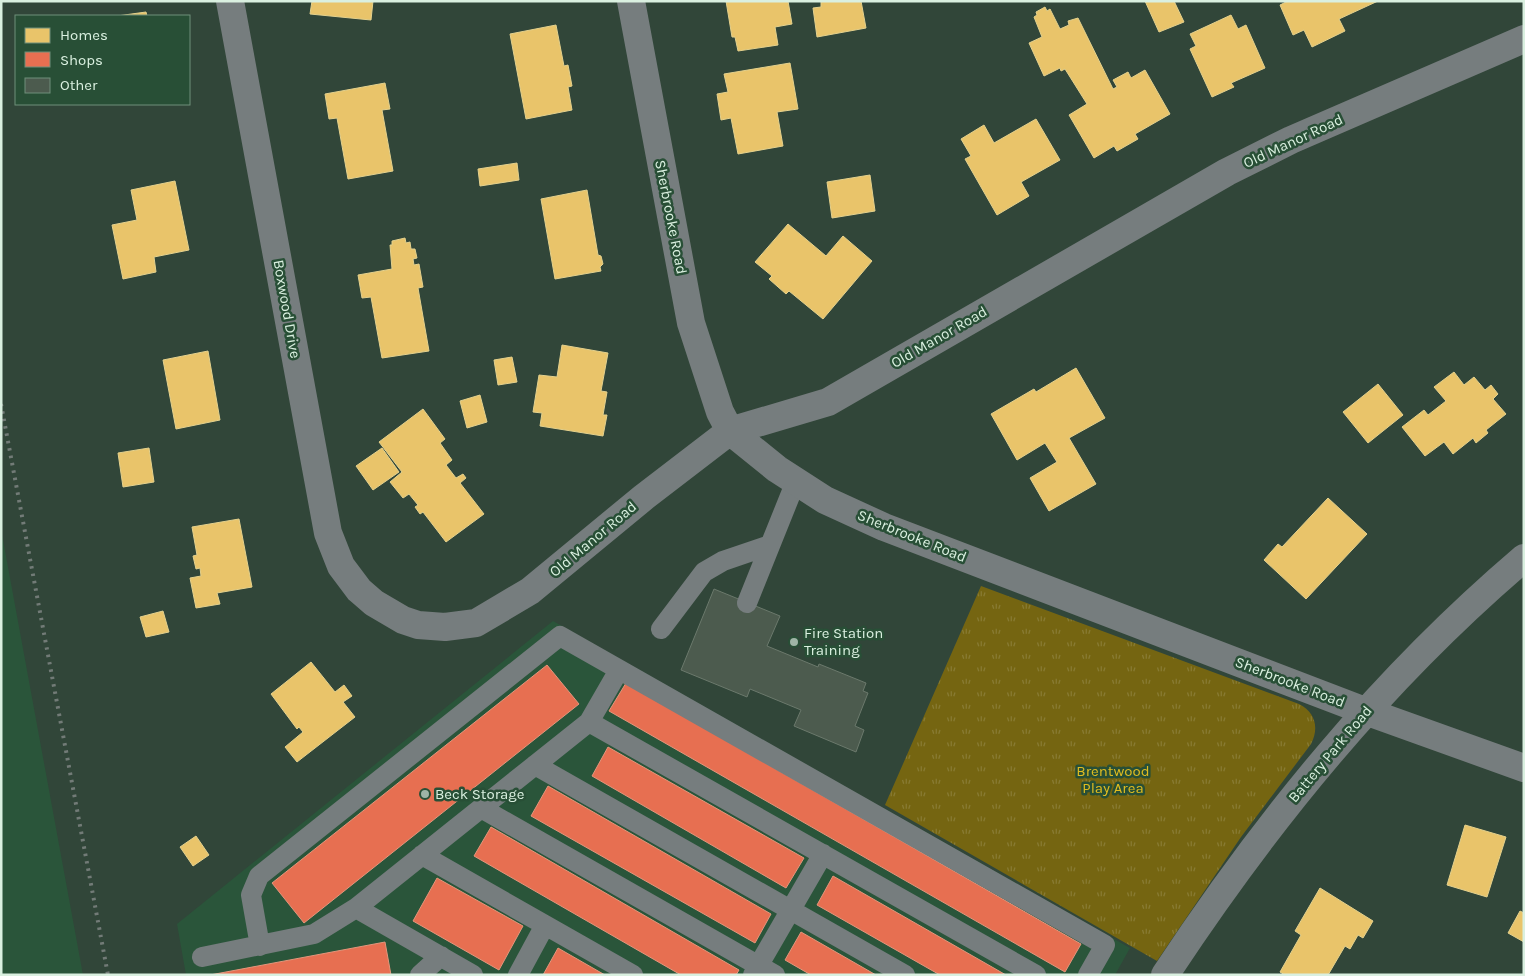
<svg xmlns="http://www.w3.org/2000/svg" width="1525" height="976" viewBox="0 0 1525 976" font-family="Karla,sans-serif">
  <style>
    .built { fill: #2a553a }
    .grass { fill: url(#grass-tufts) }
    .homes { fill: #e9c46a; stroke: #e4d18d }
    .shops { fill: #e76f51; stroke: #e3967c }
    .building { fill: #4c5b4e; stroke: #6b796c }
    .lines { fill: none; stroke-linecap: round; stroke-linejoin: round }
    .lane { stroke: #767d7e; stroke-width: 20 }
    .street { stroke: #767d7e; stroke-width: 28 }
    .rail { stroke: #727b77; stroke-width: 4; stroke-dasharray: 2.5 5; stroke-linecap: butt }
    .poi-dot { fill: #9fb4a6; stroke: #284f36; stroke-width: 2 }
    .labels { text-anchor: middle; stroke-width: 5; stroke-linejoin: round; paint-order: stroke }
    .street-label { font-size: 15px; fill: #daf0e0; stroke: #284f36 }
    .poi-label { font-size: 15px; fill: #daf0e0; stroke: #284f36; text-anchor: start }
    .park-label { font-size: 15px; fill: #e1bd20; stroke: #284f36 }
  </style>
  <defs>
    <pattern id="grass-tufts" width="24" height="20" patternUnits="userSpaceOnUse" patternTransform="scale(1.25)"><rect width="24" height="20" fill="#756511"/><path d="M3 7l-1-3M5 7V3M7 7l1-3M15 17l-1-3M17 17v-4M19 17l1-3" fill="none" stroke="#887b33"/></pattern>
  </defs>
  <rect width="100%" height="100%" fill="#314639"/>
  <path class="built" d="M1,529l82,446h-82z
    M553,621l577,327 -15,27h-929l-9,-51z"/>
  <path class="grass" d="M981,586l318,118c17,9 20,24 12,40l-70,93 -84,124 -272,-156z"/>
  <path class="homes" d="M312,1h61l-2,19 -61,-6z
    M726,1h62l4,23 -17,3 3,18 -40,6 -3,-14h-3z
    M821,1h40l5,27 -49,9 -4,-29 8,-1z
    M1145,1h29l10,21 -25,10z
    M1288,1h90l-39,18 6,12 -33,16 -8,-17 -11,5 -13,-30z
    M1045,7l2,4 3,-2 10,20 9,-4 -1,-4 10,-3 35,71 4,-2 -4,-7 15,-8 3,6 14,-8 25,44 -35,20 3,5 -21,12 -3,-5 -20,12 -25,-43 18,-11 -22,-35 -4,2 -1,-3 -16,8 -15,-33 13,-6 -8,-20 3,-2 -1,-3z
    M146,12l1,4h-30z
    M1231,15l7,14 8,-4 19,43 -34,15 3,4 -22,10 -22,-48 6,-3 -6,-12z
    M556,25l8,41 4,-1 4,21 -4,1 4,23 -46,9 -16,-85z
    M790,63l8,46 -21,3 6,34 -45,8 -7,-36 -10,2 -4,-26 11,-2 -4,-18z
    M385,83l5,26 -8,1 11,61 -45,8 -11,-61 -8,1 -4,-25z
    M1036,119l24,41 -39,22 8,14 -32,19 -32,-56 6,-3 -10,-17 23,-14 10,18z
    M517,163l2,17 -39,6 -2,-17z
    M870,175l5,36 -43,7 -5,-36z
    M175,181l14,69 -35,7 2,15 -33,7 -11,-54 25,-5 -6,-30z
    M587,190l11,65 3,1 2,8 -3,3 1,4 -46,8 -14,-80z
    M788,224l38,32 17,-20 29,25 -49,58 -34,-28 -3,3 -17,-15 3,-3 -17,-14z
    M405,238l1,5 4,-1 1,7h4l2,9 -4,1 1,6 5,-1 4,23 -5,1 11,63 -47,7 -11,-61 -9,1 -4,-23 34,-6 -2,-24h2v-4z
    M562,345l46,8 -7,38 6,1 -4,23h4l-4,21 -63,-10 2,-13 -9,-1 6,-37 18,2z
    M208,351l12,69 -44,9 -13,-69z
    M512,357l5,25 -19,3 -4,-25z
    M1076,368l29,50 -36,20 27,46 -47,27 -19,-33 27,-16 -12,-19 -28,17 -26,-46 43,-25 2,3z
    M1454,372l10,13 10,-8 11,13 6,-5 7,9 -5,5 13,15 -20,16 2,3 -12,10 -3,-5 -20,16 -9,-12 -19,14 -23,-29 22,-17 4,5 18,-14 -12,-14z
    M1378,384l25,31 -35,28 -25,-31z
    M480,395l7,27 -20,6 -7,-27z
    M423,409l22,30 -5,4 12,17 -6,5 10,13 7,-4 3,4 -6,5 24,31 -38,28 -23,-30 -3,2 -5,-7 3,-2 -9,-11 -6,4 -13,-16 12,-10 -23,-30z
    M149,448l5,34 -31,5 -5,-34z
    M382,448l17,24 -26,18 -17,-24z
    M1328,498l39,36 -61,65 -42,-39 14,-16 4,3z
    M239,519l13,68 -35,6 3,11 -24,4 -6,-30 11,-2 -1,-8 -4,1 -3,-13 4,-1 -5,-28z
    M163,611l6,21 -23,5 -6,-20z
    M311,662l24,30 9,-7 8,11 -9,6 12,15 -58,45 -12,-15 18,-15 -4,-5 -2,2 -26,-35z
    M1465,825l41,12 -19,60 -40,-12z
    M196,836l13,19 -16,11 -13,-19z
    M1320,888l53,33 -10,17 -5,-3 -8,14 -5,-3 -17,29h-43l-5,-3 21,-37 -6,-4z
    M1520,911l4,2v29l-16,-9z"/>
  <path class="shops" d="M547,665l32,39 -275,219 -32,-40z
    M626,683l455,261 -16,28 -456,-261z
    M608,747l196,111 -18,30 -194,-112z
    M548,786l223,128 -16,29 -224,-127z
    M491,827l248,143 -3,5h-55l-207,-119z
    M833,876l173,99h-66l-123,-70z
    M437,878l86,48 -24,44 -86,-49z
    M801,932l75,43h-65l-26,-15z
    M385,942l6,33h-181z
    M558,948l47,27h-62z"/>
  <path class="building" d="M714,589l66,27 -13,30 51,21 1,-3 47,19 -3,8 5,2 -13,33 9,4 -8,22 -62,-26 7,-16 -51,-21 -3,8 -66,-27z"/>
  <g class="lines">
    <path class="lane" d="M747,603l49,-122
      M661,629l43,-57 19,-11 47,-16
      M589,722l447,253
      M535,765l370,210
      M481,808l294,167
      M422,855l211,120
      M356,908l117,67
      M260,946l-9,-51 8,-19 301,-240 545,309 -17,30
      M202,957l112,-23 42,-26 233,-186 30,-52
      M420,975l21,-19
      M518,975l27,-50
      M753,975l70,-121"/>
    <path class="street" d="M230,1l98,532 13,33 18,24 15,13 29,17 15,5 27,2 31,-4 54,-32 114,-94 86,-66 98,-29 399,-230 64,-32 233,-101
      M631,1l60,322 29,89 10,19 47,38 48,31 59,27 481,184 159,57
      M1165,975c102,-155 217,-296 359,-417"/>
    <path class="rail" d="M1,404l107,571"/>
  </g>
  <g class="poi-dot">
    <circle cx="794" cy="642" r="5"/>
    <circle cx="425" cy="794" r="5"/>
  </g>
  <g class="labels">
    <g class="street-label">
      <text transform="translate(1293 141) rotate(-25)" y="5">Old Manor Road</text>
      <text transform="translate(671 217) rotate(79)" y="5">Sherbrooke Road</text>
      <text transform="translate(287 309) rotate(80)" y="5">Boxwood Drive</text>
      <text transform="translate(939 337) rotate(-30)" y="5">Old Manor Road</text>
      <text transform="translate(912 536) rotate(22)" y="5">Sherbrooke Road</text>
      <text transform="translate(593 539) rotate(-40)" y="5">Old Manor Road</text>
      <text transform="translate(1290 682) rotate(21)" y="5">Sherbrooke Road</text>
      <text transform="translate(1330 754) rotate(-50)" y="5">Battery Park Road</text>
    </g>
    <g class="poi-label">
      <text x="804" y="638">Fire Station<tspan x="804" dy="17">Training</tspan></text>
      <text x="435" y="799">Beck Storage</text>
    </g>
    <g class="park-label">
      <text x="1113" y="776">Brentwood<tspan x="1113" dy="17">Play Area</tspan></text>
    </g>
  </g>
  <rect width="1525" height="976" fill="none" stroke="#daf0e0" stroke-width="5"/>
  <rect x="15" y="15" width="175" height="90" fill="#284f36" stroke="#6f8f7a"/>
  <rect x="25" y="28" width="25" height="15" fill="#e9c46a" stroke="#6f8f7a"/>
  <text x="60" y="40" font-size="15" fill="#daf0e0">Homes</text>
  <rect x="25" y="52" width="25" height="15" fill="#e76f51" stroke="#6f8f7a"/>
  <text x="60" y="65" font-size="15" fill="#daf0e0">Shops</text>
  <rect x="25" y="78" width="25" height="15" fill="#4c5b4e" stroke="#6f8f7a"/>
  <text x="60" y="90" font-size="15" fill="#daf0e0">Other</text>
</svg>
